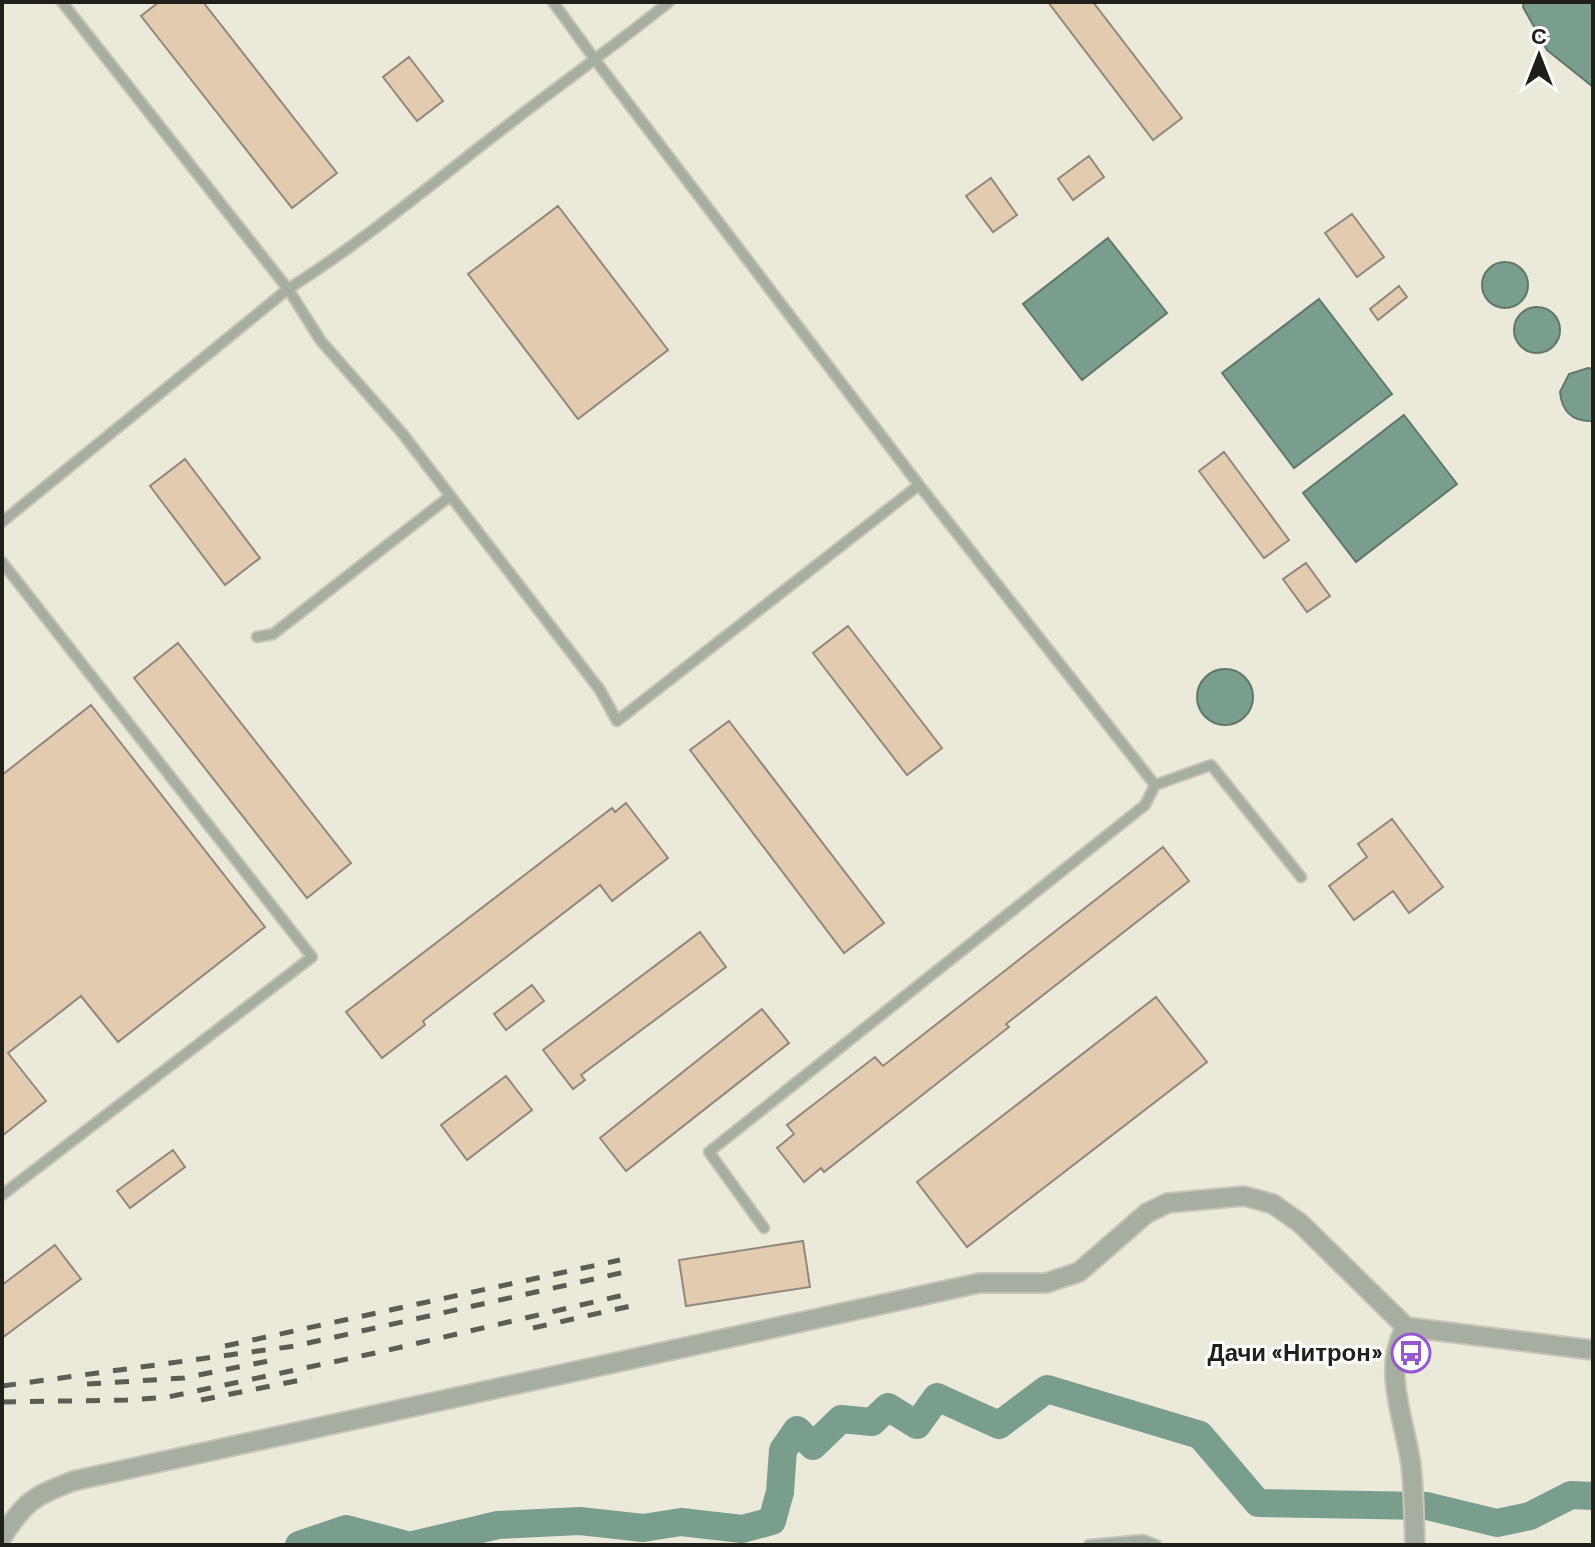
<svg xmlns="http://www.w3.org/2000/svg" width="1595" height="1547" viewBox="0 0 1595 1547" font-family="Barlow,sans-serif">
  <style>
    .water { fill: #7a9e8e; stroke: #5f786b; stroke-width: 2 }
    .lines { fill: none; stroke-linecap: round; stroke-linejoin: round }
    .river { stroke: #7a9e8e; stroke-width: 28 }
    .building { fill: #e2cbaf; stroke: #91887d; stroke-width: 2 }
    .service-casing { stroke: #c6c5b7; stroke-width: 13 }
    .minor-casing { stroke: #c6c5b7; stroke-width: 22 }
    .service { stroke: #a6aea1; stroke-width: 9 }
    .minor { stroke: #a6aea1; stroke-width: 18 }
    .rail { stroke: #5e5d55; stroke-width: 5; stroke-dasharray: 14 14; stroke-linecap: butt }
    .labels { text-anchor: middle; stroke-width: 6; stroke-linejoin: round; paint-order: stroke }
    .poi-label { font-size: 24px; font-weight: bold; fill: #201f1a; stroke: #fff; text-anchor: end }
  </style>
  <rect width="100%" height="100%" fill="#eae9da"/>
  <path class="water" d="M1524,2h69v85l-46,-37 -24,-43z
    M1108,238l59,75 -85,67 -59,-76z
    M1482 285a23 23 0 1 1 46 0a23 23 0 1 1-46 0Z
    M1319,299l73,95 -98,74 -72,-95z
    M1514 330a23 23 0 1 1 46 0a23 23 0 1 1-46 0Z
    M1588,368l5,1v52c-20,1 -31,-9 -33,-29l9,-18z
    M1404,415l53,69 -101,78 -53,-69z
    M1197 697a28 28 0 1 1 56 0a28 28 0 1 1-56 0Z"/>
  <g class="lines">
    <path class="river" d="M299,1545l47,-16 61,16
      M413,1545l85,-20 82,-4 63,7 38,-6 61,7 30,-8 8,-29 3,-42 14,-20 16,16 28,-27 31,3 16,-15 29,18 20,-28 62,28 48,-36 153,46 58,68 169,3 70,17 33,-7 41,-21 22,1"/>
  </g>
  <path class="building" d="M159,2h44l134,171 -45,35 -151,-192z
    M1048,2h45l89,116 -29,22z
    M409,57l34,44 -26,20 -34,-44z
    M1089,156l15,21 -31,23 -15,-21z
    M991,178l26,37 -24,17 -27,-36z
    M558,206l110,144 -90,69 -110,-145z
    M1352,214l32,43 -27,20 -32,-44z
    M1399,286l8,11 -29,23 -8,-11z
    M1224,452l65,88 -25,18 -65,-87z
    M185,459l75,99 -35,27 -75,-99z
    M1306,563l24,33 -23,16 -24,-33z
    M848,626l94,122 -35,27 -94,-122z
    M178,643l173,220 -44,35 -173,-220z
    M91,705l174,222 -147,115 -37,-46 -73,57 38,48 -44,35v-361z
    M729,721l155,202 -40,30 -154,-203z
    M626,803l42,55 -56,43 -12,-16 -177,136 2,4 -43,33 -36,-46 266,-204 3,4z
    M1392,819l51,68 -34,26 -16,-22 -39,29 -25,-34 38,-29 -9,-13z
    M1163,847l26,34 -183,143 3,3 -185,145 -3,-4 -17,14 -27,-34 17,-14 -7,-9 88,-68 8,9z
    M700,932l26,35 -145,108 4,5 -12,9 -30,-39z
    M532,985l12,16 -38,29 -12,-16z
    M1156,997l51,65 -240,185 -50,-65z
    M762,1009l27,34 -163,128 -26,-33z
    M506,1076l26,34 -65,50 -26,-35z
    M173,1150l12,17 -55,41 -13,-17z
    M803,1241l7,46 -124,19 -7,-46z
    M55,1245l26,34 -79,59v-53z"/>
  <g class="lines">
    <defs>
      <path id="service" d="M553,2l43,59 323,424 -302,236 -17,-31 -198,-257 -81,-92 -33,-52c79,-50 151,-111 225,-168 52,-40 105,-78 156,-119
        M919,485l236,300 56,-20 90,112
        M2,522l286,-233 -226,-287
        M2,562l310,395 -310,238
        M257,637l16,-3 176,-137
        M764,1228l-55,-76 436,-347 10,-20
        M1089,1545l54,-5 13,5"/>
      <path id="minor" d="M2,1537c24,-37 31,-40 71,-56l906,-198h67l33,-11 68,-59 21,-10 76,-7 29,8 27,19 106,104
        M1415,1545c-1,-27 -1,-54 -4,-80 -6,-45 -30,-96 -5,-138l187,23"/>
    </defs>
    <use href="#service" class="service-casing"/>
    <use href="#minor" class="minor-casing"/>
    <use href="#service" class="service"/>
    <use href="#minor" class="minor"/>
    <path class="rail" d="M533,1328l102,-23
      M225,1346l395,-86
      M87,1384l97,-6 89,-18
      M2,1386l293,-40 330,-74
      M201,1400l110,-22
      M2,1402l125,-2 41,-3 212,-45 248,-58"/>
  </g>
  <defs>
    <symbol id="bus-ring" viewBox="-11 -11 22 22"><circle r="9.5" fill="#fff" stroke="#9558ce" stroke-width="1.5"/><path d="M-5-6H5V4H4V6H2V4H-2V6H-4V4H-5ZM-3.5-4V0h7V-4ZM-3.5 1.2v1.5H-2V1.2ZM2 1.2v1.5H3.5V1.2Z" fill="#9558ce"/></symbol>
  </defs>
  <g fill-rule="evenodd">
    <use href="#bus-ring" x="1389" y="1331" width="44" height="44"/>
  </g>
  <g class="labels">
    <g class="poi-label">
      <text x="1383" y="1361">Дачи «Нитрон»</text>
    </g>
  </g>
  <rect width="1595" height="1547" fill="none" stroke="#201f1a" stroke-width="8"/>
  <g transform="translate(1539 56)" stroke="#ffffff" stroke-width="6" paint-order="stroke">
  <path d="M0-6L14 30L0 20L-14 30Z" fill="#201f1a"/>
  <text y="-12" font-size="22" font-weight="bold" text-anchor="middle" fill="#201f1a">С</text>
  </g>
</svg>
